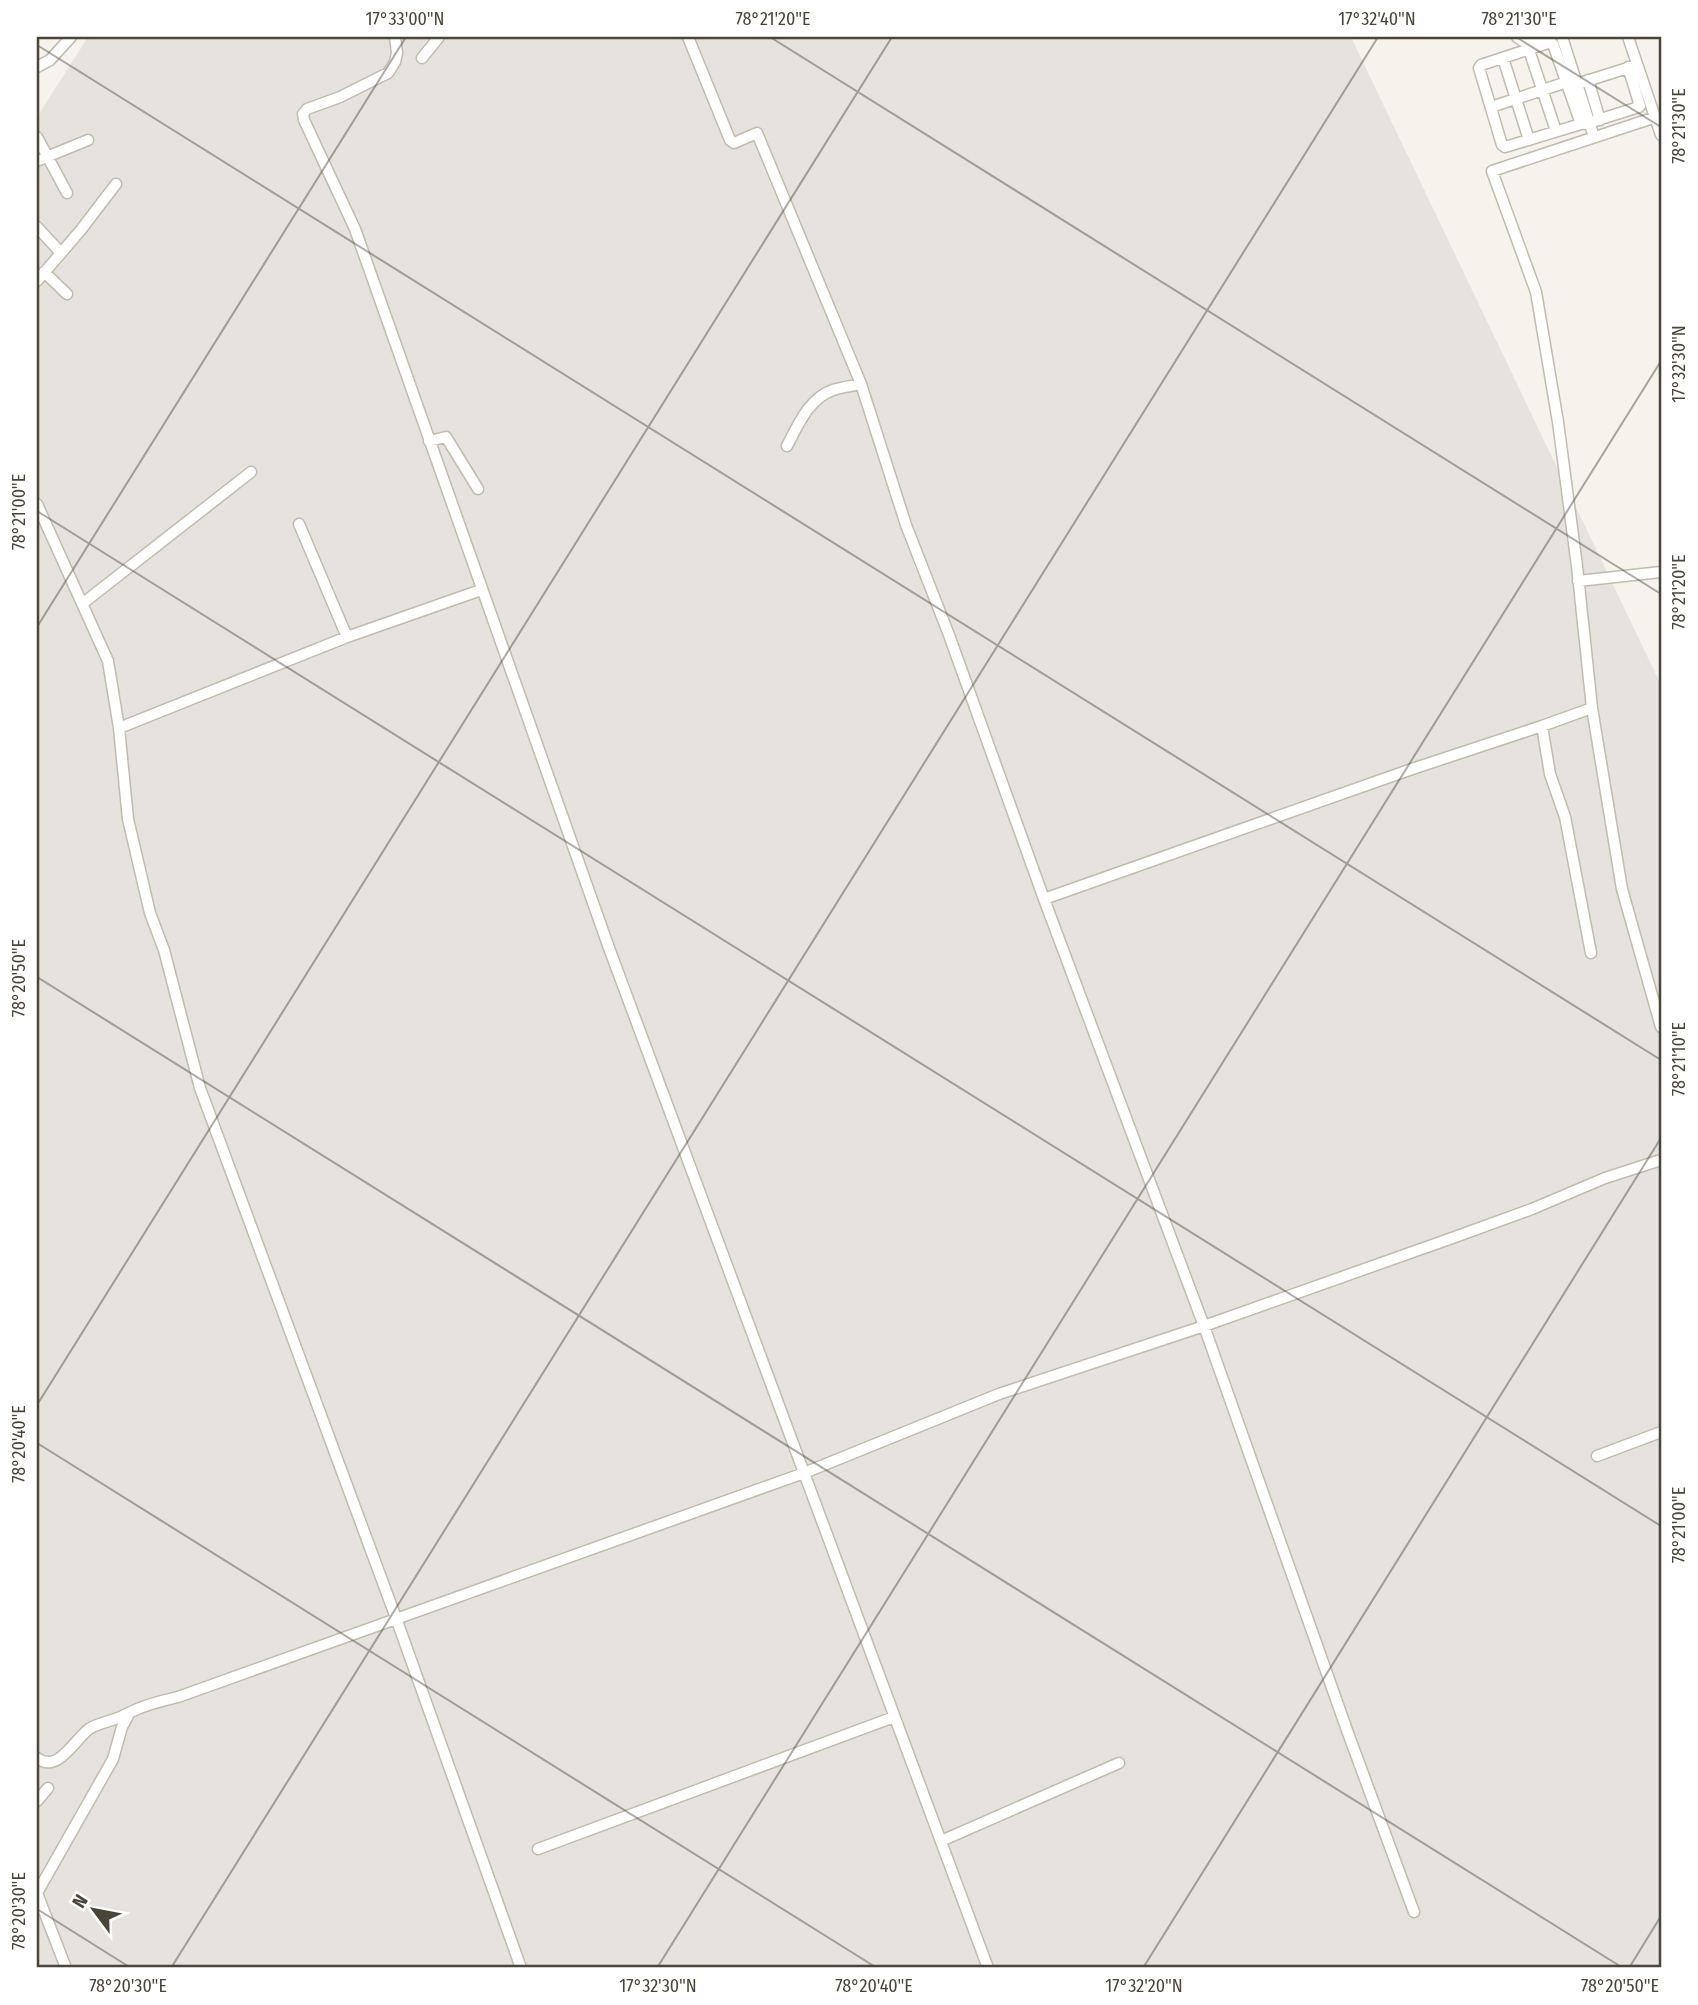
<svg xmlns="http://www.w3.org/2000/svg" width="1698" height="2005" viewBox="0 0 1698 2005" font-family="'Fira Sans Condensed',sans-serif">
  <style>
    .industrial { fill: #e6e2dd }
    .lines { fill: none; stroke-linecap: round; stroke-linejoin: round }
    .street-casing { stroke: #c2bbae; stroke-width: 13 }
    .street { stroke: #fff; stroke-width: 10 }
    .ticks { fill: none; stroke: #4b4439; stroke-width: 2; stroke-opacity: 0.45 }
    .neatline { fill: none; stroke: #4b4439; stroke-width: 2.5 }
    .ticks-label { font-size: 18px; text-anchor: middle; fill: #4b4439 }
  </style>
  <rect width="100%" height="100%" fill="#f6f3ec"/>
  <path class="industrial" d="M88,37h1263l310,648v1283h-1624v-1851z"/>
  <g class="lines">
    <defs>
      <path id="street" d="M395,37l2,16 -2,9 -7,11 -48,24 -33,12 -4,5 1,6 51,109 254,719 379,1020
        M688,37l42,103 4,3 23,-10 104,251 45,141 43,110 95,264 160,427 144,407 66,179
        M1517,37l6,4 20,-4
        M1562,37l32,100
        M1628,37l33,98
        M1551,42l2,2 28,80 -76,23 -3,-2 -23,-77 2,-3z
        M1529,50l27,81
        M422,58l17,-21
        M1503,58l26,82
        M37,67l13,-7 21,-23
        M1588,80l12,40
        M1577,84l57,-18
        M1491,107l82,-27
        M1656,117l-164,54 44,121 22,130 19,144 15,142 30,181 39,138
        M1585,124l54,-17 1,-1 -12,-39
        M37,137l30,56
        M37,161l51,-21
        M37,227l24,26
        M44,272l23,22
        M37,281l43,-50 36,-47
        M429,441l17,-4 32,52
        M787,446c11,-21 22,-48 46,-56 9,-3 19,-4 28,-6
        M37,504l71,157 11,67 9,91 22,94 14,37 36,138 196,530 125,350
        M299,524l48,113
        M1578,581l83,-9
        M82,604l169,-132
        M1542,726l8,48 15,43 26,136
        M119,728l228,-91 134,-47
        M1044,899l368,-130 130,-43 50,-18
        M1597,1456l64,-24
        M37,1758c21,16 37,-18 52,-29 7,-5 18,-7 26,-10 9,-3 17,-8 25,-11 12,-5 26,-8 38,-11l626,-224 195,-79 205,-68 251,-89 77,-28 73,-31 56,-18
        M37,1801l11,-13
        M941,1841l178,-78
        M538,1849l356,-132
        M37,1893l76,-134 9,-32 7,-13
        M37,1893l29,75"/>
    </defs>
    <use href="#street" class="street-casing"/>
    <use href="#street" class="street"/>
  </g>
  <path class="ticks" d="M770,37l891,557M1516,37l145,90M37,45l1624,1015M37,511l1624,1015M37,627l369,-590M37,977l1586,991M37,1405l855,-1368M37,1443l840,525M37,1909l94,59M171,1968l1207,-1931M657,1968l1004,-1607M1143,1968l518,-830M1629,1968l32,-52"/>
  <rect width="1698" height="2005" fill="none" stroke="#ffffff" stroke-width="77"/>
  <g transform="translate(94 1910) rotate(302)" stroke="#ffffff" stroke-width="5" paint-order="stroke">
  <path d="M0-5L12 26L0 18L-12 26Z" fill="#4b4439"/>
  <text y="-10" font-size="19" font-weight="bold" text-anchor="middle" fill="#4b4439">N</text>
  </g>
  <rect x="38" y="38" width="1622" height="1928" class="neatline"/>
  <g class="ticks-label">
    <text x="405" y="25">17°33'00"N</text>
    <text x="773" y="25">78°21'20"E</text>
    <text x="1377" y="25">17°32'40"N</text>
    <text x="1519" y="25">78°21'30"E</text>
    <text transform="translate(1679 126) rotate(-90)" y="6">78°21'30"E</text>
    <text transform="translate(1679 364) rotate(-90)" y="6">17°32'30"N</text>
    <text transform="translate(19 512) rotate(-90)" y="6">78°21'00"E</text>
    <text transform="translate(1679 592) rotate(-90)" y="6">78°21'20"E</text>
    <text transform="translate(19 978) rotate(-90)" y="6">78°20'50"E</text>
    <text transform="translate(1679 1059) rotate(-90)" y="6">78°21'10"E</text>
    <text transform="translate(19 1444) rotate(-90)" y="6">78°20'40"E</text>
    <text transform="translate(1679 1525) rotate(-90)" y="6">78°21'00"E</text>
    <text transform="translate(19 1911) rotate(-90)" y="6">78°20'30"E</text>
    <text x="128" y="1992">78°20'30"E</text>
    <text x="658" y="1992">17°32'30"N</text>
    <text x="874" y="1992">78°20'40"E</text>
    <text x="1144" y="1992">17°32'20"N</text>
    <text x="1620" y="1992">78°20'50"E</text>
  </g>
</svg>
